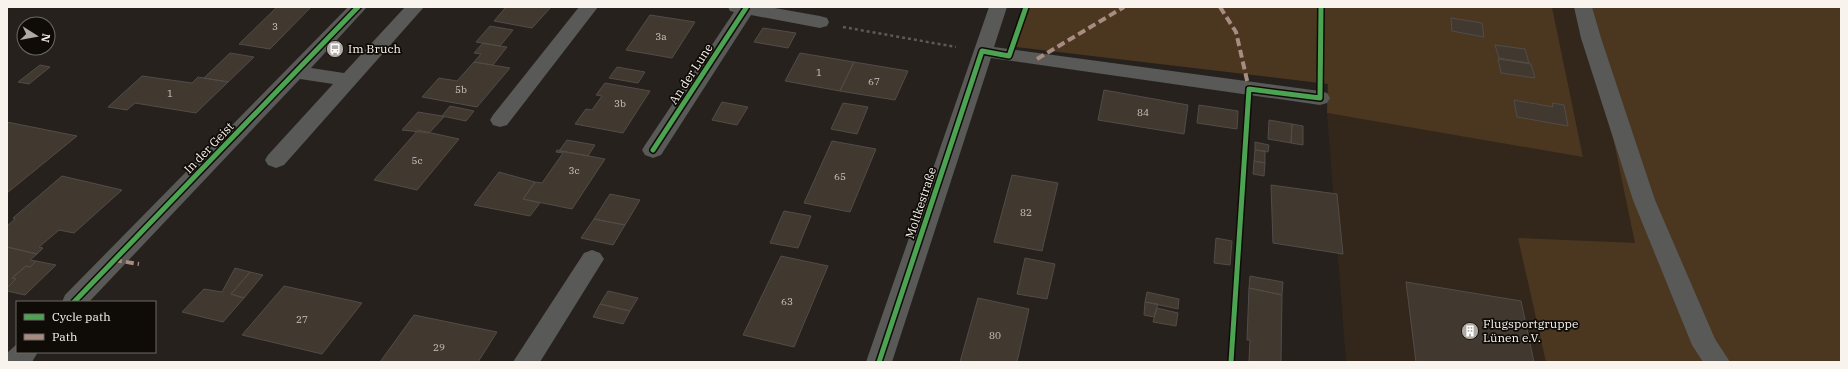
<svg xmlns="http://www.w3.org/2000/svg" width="1848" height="369" viewBox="0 0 1848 369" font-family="'IBM Plex Serif',serif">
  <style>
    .built { fill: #33271b }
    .green { fill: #4b3720 }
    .building { fill: #413930; stroke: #514c48 }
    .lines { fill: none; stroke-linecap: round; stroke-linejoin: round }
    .path { stroke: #5c5a58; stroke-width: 2.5; stroke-dasharray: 3 3; stroke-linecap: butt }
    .minor { fill: #595958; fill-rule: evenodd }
    .quiet { stroke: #a88b81; stroke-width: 4; stroke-dasharray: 8 4; stroke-linecap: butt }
    .cycleway-casing { stroke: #0f0c08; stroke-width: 8 }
    .cycleway { stroke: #4ca352; stroke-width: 5 }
    .labels { text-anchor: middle; stroke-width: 3.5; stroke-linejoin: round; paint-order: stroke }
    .number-label { font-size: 10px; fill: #cbc4be }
    .poi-label { font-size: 12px; fill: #f9f3ed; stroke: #0f0c08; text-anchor: start }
    .street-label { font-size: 12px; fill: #f9f3ed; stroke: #0f0c08 }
  </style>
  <rect width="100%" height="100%" fill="#26211d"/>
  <path class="built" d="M1552,7h289v355h-495l-19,-249 256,43z"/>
  <path class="green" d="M1029,7h523l31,150 -256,-44 1,-34v5l-312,-37z
    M1586,7h255v355h-295l-28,-124 117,5z"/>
  <path class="building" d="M277,7h34l-41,42 -31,-5z
    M506,7h45l-19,21 -38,-7z
    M650,15l45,7 -23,36 -46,-8z
    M1451,18l31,5 2,14 -32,-6z
    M490,26l23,4 -13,16 -24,-4z
    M763,28l33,5 -8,15 -34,-6z
    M483,43l17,3 7,1 -14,18 -19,-3 7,-8 -7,-1z
    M1495,45l30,4 4,14 -30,-5z
    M230,53l24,4 -26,25 -24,-4z
    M800,53l54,9 -14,29 -55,-10z
    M1498,59l33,5 4,14 -34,-5z
    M474,62l36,6 -33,39 -55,-10 17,-19 18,3z
    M854,62l54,9 -13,29 -55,-9z
    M40,65l10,2 -21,17 -11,-2z
    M617,67l28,5 -7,11 -29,-5z
    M142,76l50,7 6,-6 30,5 -32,31 -61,-10 -8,7 -19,-3z
    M605,83l45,8 -27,42 -48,-9 11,-15 6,1 10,-14 -6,-1z
    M1104,90l84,15 -4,29 -86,-14z
    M1514,100l39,7 -1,-4 12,2 4,21 -51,-9z
    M722,102l26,5 -11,18 -25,-5z
    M843,103l25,4 -11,27 -26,-5z
    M1199,105l39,6 -1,18 -40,-6z
    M450,106l24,5 -8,10 -24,-5z
    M418,112l24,4 2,1 -15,16 -27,-3z
    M1269,120l23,4 -1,19 -23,-4z
    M7,122l70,14 -70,57z
    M1292,124l11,2v19l-12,-2z
    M418,130l41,9 -42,51 -43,-10z
    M567,140l28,5 -7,11 -29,-5z
    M832,141l44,8 -26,63 -46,-9z
    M1255,142l14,3 -1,7 -13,-2z
    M557,150l48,9 -33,50 -49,-10 12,-17 7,1 21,-30 -7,-1z
    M1255,150l10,1v12l-11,-2z
    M1254,161l11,2 -1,13 -11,-2z
    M499,172l36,10 -12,17 17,4 -10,13 -56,-11z
    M1012,175l46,8 -16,68 -48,-9z
    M62,176l60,14 -48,43 -15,-3 -20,17 4,1 -6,6 -30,-7v-21l8,-7 -2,-1z
    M1271,185l66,9 6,60 -70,-11z
    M610,194l30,6 -15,25 -31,-6z
    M784,211l27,5 -13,32 -28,-5z
    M594,219l31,6 -12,20 -32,-7z
    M1216,238l16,3 -2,24 -16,-2z
    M7,247l30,7 -7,6 6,1 -6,6 -4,-1 -14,12 4,1 -9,9z
    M781,256l47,10 -34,81 -51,-12z
    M1025,258l30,6 -8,35 -30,-5z
    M36,261l20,4 -31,30 -18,-4v-3l9,-9 -4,-1 14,-12 4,1z
    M235,268l15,4 -19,22 13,4 -21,24 -41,-10 22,-23 18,3z
    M250,272l13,3 -19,23 -13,-4z
    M1250,276l33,6 -1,13 -33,-7z
    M1406,282l115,19 13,61h-118z
    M284,286l78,17 -40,51 -80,-19z
    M1249,288l33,7 -1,67h-32l1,-22h-3z
    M608,291l30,7 -8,13 -30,-7z
    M1147,292l32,7 -1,10 -33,-7z
    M978,298l51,11 -12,53h-57z
    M1145,302l13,2 -4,13 -10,-2z
    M600,304l30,7 -7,13 -30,-7z
    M1157,308l21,5 -2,13 -23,-4z
    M414,315l83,17 -19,30h-98z"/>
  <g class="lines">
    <path class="path" d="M843,27l113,20"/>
    <path class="minor" d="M348,7h19l-56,61 33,5 61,-66h19l-140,158 -8,3 -8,-3 -3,-5 3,-5 65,-71 -33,-5 -211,223h-27l3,-7z
      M579,7h19l-91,118 -7,2 -7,-2 -3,-5 3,-5z
      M728,7h41l51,9 7,2 2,4 -2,4 -7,2 -69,-13 -90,140 -8,3 -8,-3 -3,-5 3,-5 89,-133 -4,-1z
      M989,7h18l-13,40 326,44 7,2 3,5 -3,5 -7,2 -329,-47 -99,304h-26z
      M1574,7h18l9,31 54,162 60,139 15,23h-27l-11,-17 -59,-145 -52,-162z
      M592,250l8,3 4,6 -64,103h-27l71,-109z
      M17,344v8h21l-6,10h-25v-9z"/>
    <path class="quiet" d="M1220,7l16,25 13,57
      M1037,59l87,-52
      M114,260l25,4"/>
    <defs>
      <path id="cycleway" d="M653,150l93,-142
        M74,302l284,-295
        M879,362l103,-311 27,5 17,-49
        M1231,362l18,-273 71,9 1,-91"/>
    </defs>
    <use href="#cycleway" class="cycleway-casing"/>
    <use href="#cycleway" class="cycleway"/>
  </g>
  <defs>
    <symbol id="bus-disc" viewBox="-11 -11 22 22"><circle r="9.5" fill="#afaaa4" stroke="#0f0c08"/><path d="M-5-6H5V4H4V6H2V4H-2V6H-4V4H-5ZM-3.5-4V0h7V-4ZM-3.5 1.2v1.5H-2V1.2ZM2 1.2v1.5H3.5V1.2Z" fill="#fff"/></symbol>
    <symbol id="building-disc" viewBox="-11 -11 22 22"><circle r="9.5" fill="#afaaa4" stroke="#0f0c08"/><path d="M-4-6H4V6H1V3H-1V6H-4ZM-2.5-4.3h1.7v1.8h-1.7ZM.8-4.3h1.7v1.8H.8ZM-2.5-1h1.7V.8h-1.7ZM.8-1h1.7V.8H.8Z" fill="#fff"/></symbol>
  </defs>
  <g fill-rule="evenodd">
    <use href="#bus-disc" x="325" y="39" width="20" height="20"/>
    <use href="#building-disc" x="1460" y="321" width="20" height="20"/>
  </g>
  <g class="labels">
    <g class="number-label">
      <text x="275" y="30">3</text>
      <text x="661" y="40">3a</text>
      <text x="819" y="76">1</text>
      <text x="874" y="85">67</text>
      <text x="461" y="93">5b</text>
      <text x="170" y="97">1</text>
      <text x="620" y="107">3b</text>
      <text x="1143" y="116">84</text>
      <text x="417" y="164">5c</text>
      <text x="574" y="174">3c</text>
      <text x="840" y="180">65</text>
      <text x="1026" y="216">82</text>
      <text x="787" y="305">63</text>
      <text x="302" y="323">27</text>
      <text x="995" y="339">80</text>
      <text x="439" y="351">29</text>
    </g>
    <g class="poi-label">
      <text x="348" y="53">Im Bruch</text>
      <text x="1483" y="328">Flugsportgruppe<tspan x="1483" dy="14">Lünen e.V.</tspan></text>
    </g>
    <g class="street-label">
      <text transform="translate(691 74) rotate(-57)" y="4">An der Lune</text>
      <text transform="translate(209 148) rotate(-46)" y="4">In der Geist</text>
      <text transform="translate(921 203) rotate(-72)" y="4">Moltkestraße</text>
    </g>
  </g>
  <rect width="1848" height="369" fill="none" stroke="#f9f3ed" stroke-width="16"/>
  <rect x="16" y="301" width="140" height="52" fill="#0f0c08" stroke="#6d6864"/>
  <rect x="24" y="314" width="20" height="6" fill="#4ca352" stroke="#6d6864"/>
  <text x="52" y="321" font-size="12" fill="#f9f3ed">Cycle path</text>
  <rect x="24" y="334" width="20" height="6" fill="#a88b81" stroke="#6d6864"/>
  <text x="52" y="341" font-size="12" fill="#f9f3ed">Path</text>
  <g transform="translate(36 36) rotate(101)"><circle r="19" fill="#0f0c08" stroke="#6d6864"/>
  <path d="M0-3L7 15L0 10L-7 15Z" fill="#afaaa4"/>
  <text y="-6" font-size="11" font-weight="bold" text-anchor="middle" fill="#f9f3ed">N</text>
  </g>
</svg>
